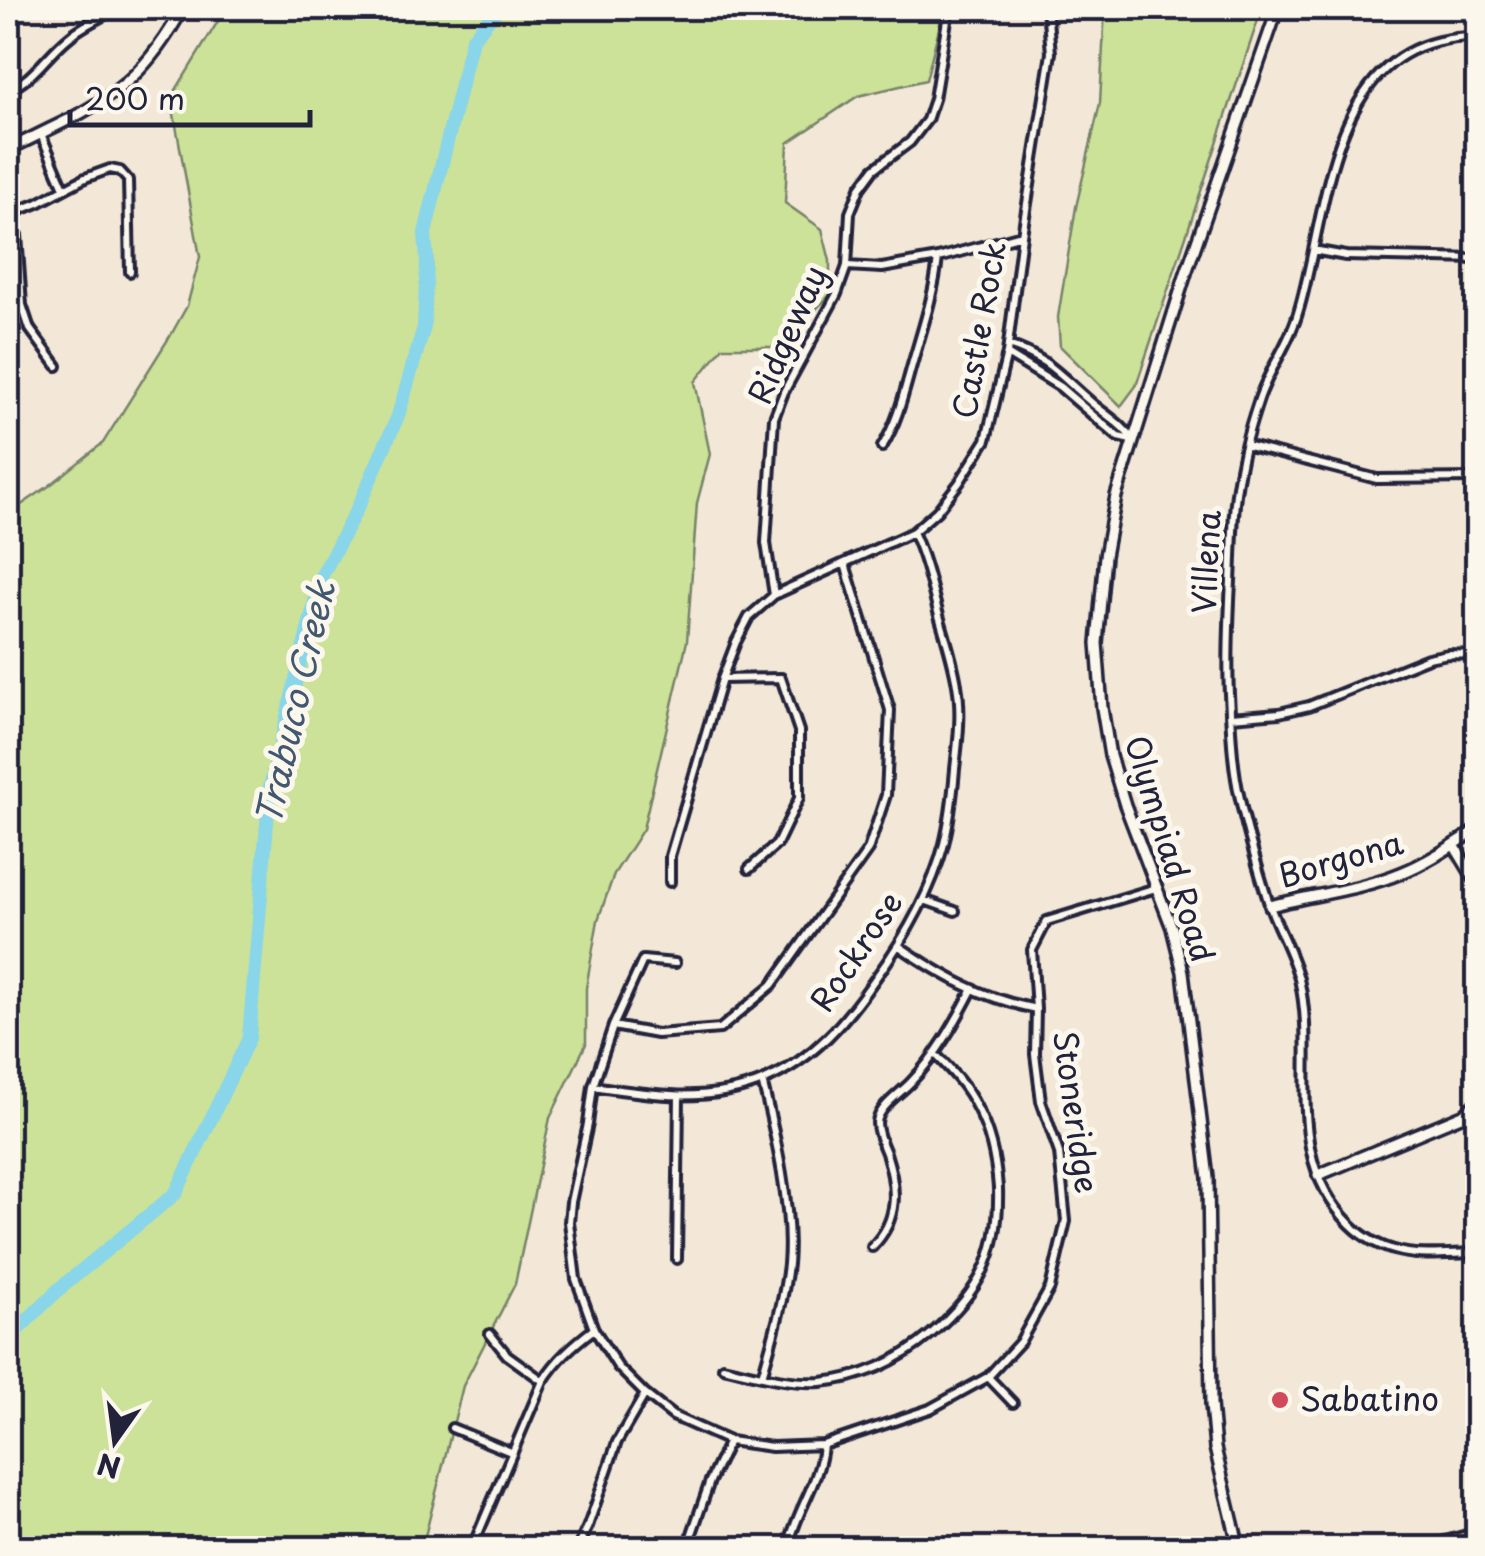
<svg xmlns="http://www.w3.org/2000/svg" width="1485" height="1556" viewBox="0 0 1485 1556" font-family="'Playpen Sans',sans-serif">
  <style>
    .green { fill: #cce298; stroke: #77826a; stroke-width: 2.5 }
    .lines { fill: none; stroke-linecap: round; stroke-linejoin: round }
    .river { stroke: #89d5ea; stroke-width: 14 }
    .street-casing { stroke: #22223b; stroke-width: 14 }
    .secondary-casing { stroke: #22223b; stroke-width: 16 }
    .primary-casing { stroke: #22223b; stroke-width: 18 }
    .street { stroke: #fbf7ec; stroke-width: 6 }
    .secondary { stroke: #fbf7ec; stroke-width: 9 }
    .primary { stroke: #fbdf96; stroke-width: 10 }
    .poi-dot { fill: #d1495b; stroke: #fbf7ec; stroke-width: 4 }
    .labels { text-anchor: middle; stroke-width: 10; stroke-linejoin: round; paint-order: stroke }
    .street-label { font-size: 32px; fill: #22223b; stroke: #fbf7ec }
    .poi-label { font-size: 32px; fill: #22223b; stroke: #fbf7ec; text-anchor: start }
    .water-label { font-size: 35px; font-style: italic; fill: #415870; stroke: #fbf7ec }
  </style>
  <rect width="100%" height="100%" fill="#f3e8d7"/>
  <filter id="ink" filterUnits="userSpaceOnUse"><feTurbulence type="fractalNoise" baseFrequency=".01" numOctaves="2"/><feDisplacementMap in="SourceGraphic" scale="20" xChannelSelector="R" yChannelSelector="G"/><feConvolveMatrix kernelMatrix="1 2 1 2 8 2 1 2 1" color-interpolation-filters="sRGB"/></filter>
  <g filter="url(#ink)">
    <path class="green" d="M226,8h718l-18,72 -68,16 -70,47 -3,60 37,26 8,32v34l-51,52h-56l-28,35 15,72 -13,49 -10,138 -44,188 -29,45 -16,46 -12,68v56l-36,74 -35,166 -52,102 -41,162h-414v-1034l41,-28 54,-43 69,-110 15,-27 13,-49 -29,-159z
      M1105,8h157l-126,378 -15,20 -61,-60 -2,-29 18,-110 24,-104z"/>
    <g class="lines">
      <path class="river" d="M8,1339l51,-50 117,-96 73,-155 21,-251 51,-210 39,-74 38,-87 26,-89 3,-65 -2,-29 47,-194 26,-31"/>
      <defs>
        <path id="street" d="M1478,37c-152,-2 -148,171 -180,276 -9,32 -30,57 -40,89 -8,24 -15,48 -19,73 -7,35 -6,71 -8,106 -2,37 -4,75 -2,113 2,35 3,72 11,105 7,34 18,69 28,102 9,27 24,51 31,78 20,83 -19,175 51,245 14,14 32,24 52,28 24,5 51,1 76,1
          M8,90c25,-10 39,-35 60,-52 13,-12 32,-19 47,-30
          M41,134l23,54
          M10,214l7,21 5,70 8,24 27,37
          M8,215l30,-12 47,-25 25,-9 10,2 8,9 2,92
          M1313,250l33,6 132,3
          M847,266l35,2 56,-10 84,-23
          M1008,345c41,13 53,32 84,58 14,12 30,21 41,37
          M1007,354l53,33 58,50 13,3
          M1245,445l132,34 101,-1
          M882,447c16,-26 22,-54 30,-82 10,-35 22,-70 26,-107
          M774,595l-8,-52 8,-125 10,-26 53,-98 10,-28 3,-53 10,-25 14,-19 36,-27 17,-22 7,-21 15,-91
          M722,679l59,-1 18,53v67l-22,46 -28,25
          M1231,717l48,-4 30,-7 119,-48 20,-4 30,1
          M670,882v-26l52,-177 14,-37 13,-25 25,-22 139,-63 24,-21 22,-28 27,-43 21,-87 15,-118 29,-182 -4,-45
          M924,900l31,11
          M899,946c45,31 83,52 137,63
          M675,963l-32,-3 -30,66 -20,60 -5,38 -17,78 -2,20 7,57 18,50 24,38 27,27 28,22 56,25 43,6 51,-2 107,-36 58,-32 32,-35 30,-54 16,-67 -7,-68 -18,-52 -6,-47 1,-45 -4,-59 15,-29 109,-33
          M613,1026l44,8 63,-5 52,-44 96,-135 18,-55 4,-85 -45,-146
          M593,1086c57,9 116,18 172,-6 49,-21 81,-59 110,-101 30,-41 56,-86 69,-135 6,-24 9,-51 11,-75 3,-27 7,-57 2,-84 -4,-25 -12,-49 -19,-73 -7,-27 -13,-54 -25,-80
          M872,1247c28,-28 25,-60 14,-94 -4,-9 -9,-21 -9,-30 1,-16 24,-30 34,-41 26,-27 44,-59 61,-92
          M677,1259l2,-163
          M490,1334l17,21 36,26
          M723,1367c31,7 65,17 98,15 42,-4 78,-21 110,-48 49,-42 69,-80 67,-146 -2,-27 -8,-56 -21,-80 -10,-21 -26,-38 -42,-54
          M762,1376c10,-36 22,-75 26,-112 5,-53 -13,-131 -26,-183
          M988,1377l25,26
          M452,1428l59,24
          M472,1548l71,-167c14,-22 30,-36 51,-52
          M578,1548l10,-22 29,-84 28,-48
          M687,1548l23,-67 19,-40
          M788,1548c7,-36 32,-65 35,-103"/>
        <path id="secondary" d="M8,149c17,-7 33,-16 50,-24 62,-30 92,-57 125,-117
          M1454,845l24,40
          M1270,906c42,-11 92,-17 131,-33 28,-11 52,-28 77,-44
          M1318,1175l145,-60 15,-13
          M1239,1548l-24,-100 -4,-44 -3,-226 -25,-206 -11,-44 -47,-123 -15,-49 -8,-48 -5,-65 8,-87 11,-60 70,-223 92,-265"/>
        <path id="primary" d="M1428,1548l50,-14"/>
      </defs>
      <use href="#street" class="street-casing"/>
      <use href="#secondary" class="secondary-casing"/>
      <use href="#primary" class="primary-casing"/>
      <use href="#street" class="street"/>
      <use href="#secondary" class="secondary"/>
      <use href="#primary" class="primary"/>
    </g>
  </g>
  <circle class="poi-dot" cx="1280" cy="1400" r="10"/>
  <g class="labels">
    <g class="street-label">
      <text transform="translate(980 330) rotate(-80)" y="11">Castle Rock</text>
      <text transform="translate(788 335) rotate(-66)" y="11">Ridgeway</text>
      <text transform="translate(1207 562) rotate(-87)" y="11">Villena</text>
      <text transform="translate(1169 849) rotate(73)" y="11">Olympiad Road</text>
      <text transform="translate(1341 860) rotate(-16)" y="11">Borgona</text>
      <text transform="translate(857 952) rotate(-56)" y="11">Rockrose</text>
      <text transform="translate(1075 1112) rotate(82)" y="11">Stoneridge</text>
    </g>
    <g class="poi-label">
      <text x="1300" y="1411">Sabatino</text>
    </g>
    <g class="water-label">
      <text transform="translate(296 703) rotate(-77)" y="12">Trabuco Creek</text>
    </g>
  </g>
  <rect width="1485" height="1556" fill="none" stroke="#fbf7ec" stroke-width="40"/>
  <rect x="20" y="20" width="1445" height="1516" fill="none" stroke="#22223b" stroke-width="4" filter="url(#ink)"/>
  <g transform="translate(115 1441) rotate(194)" stroke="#fbf7ec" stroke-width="8" paint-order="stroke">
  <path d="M0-8L18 38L0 25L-18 38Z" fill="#22223b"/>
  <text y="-15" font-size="28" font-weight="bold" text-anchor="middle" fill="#22223b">N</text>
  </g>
  <path d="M70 110v15h240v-15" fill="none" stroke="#22223b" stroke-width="5"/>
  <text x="85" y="110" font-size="30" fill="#22223b" stroke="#fbf7ec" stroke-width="8" paint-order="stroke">200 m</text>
</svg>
